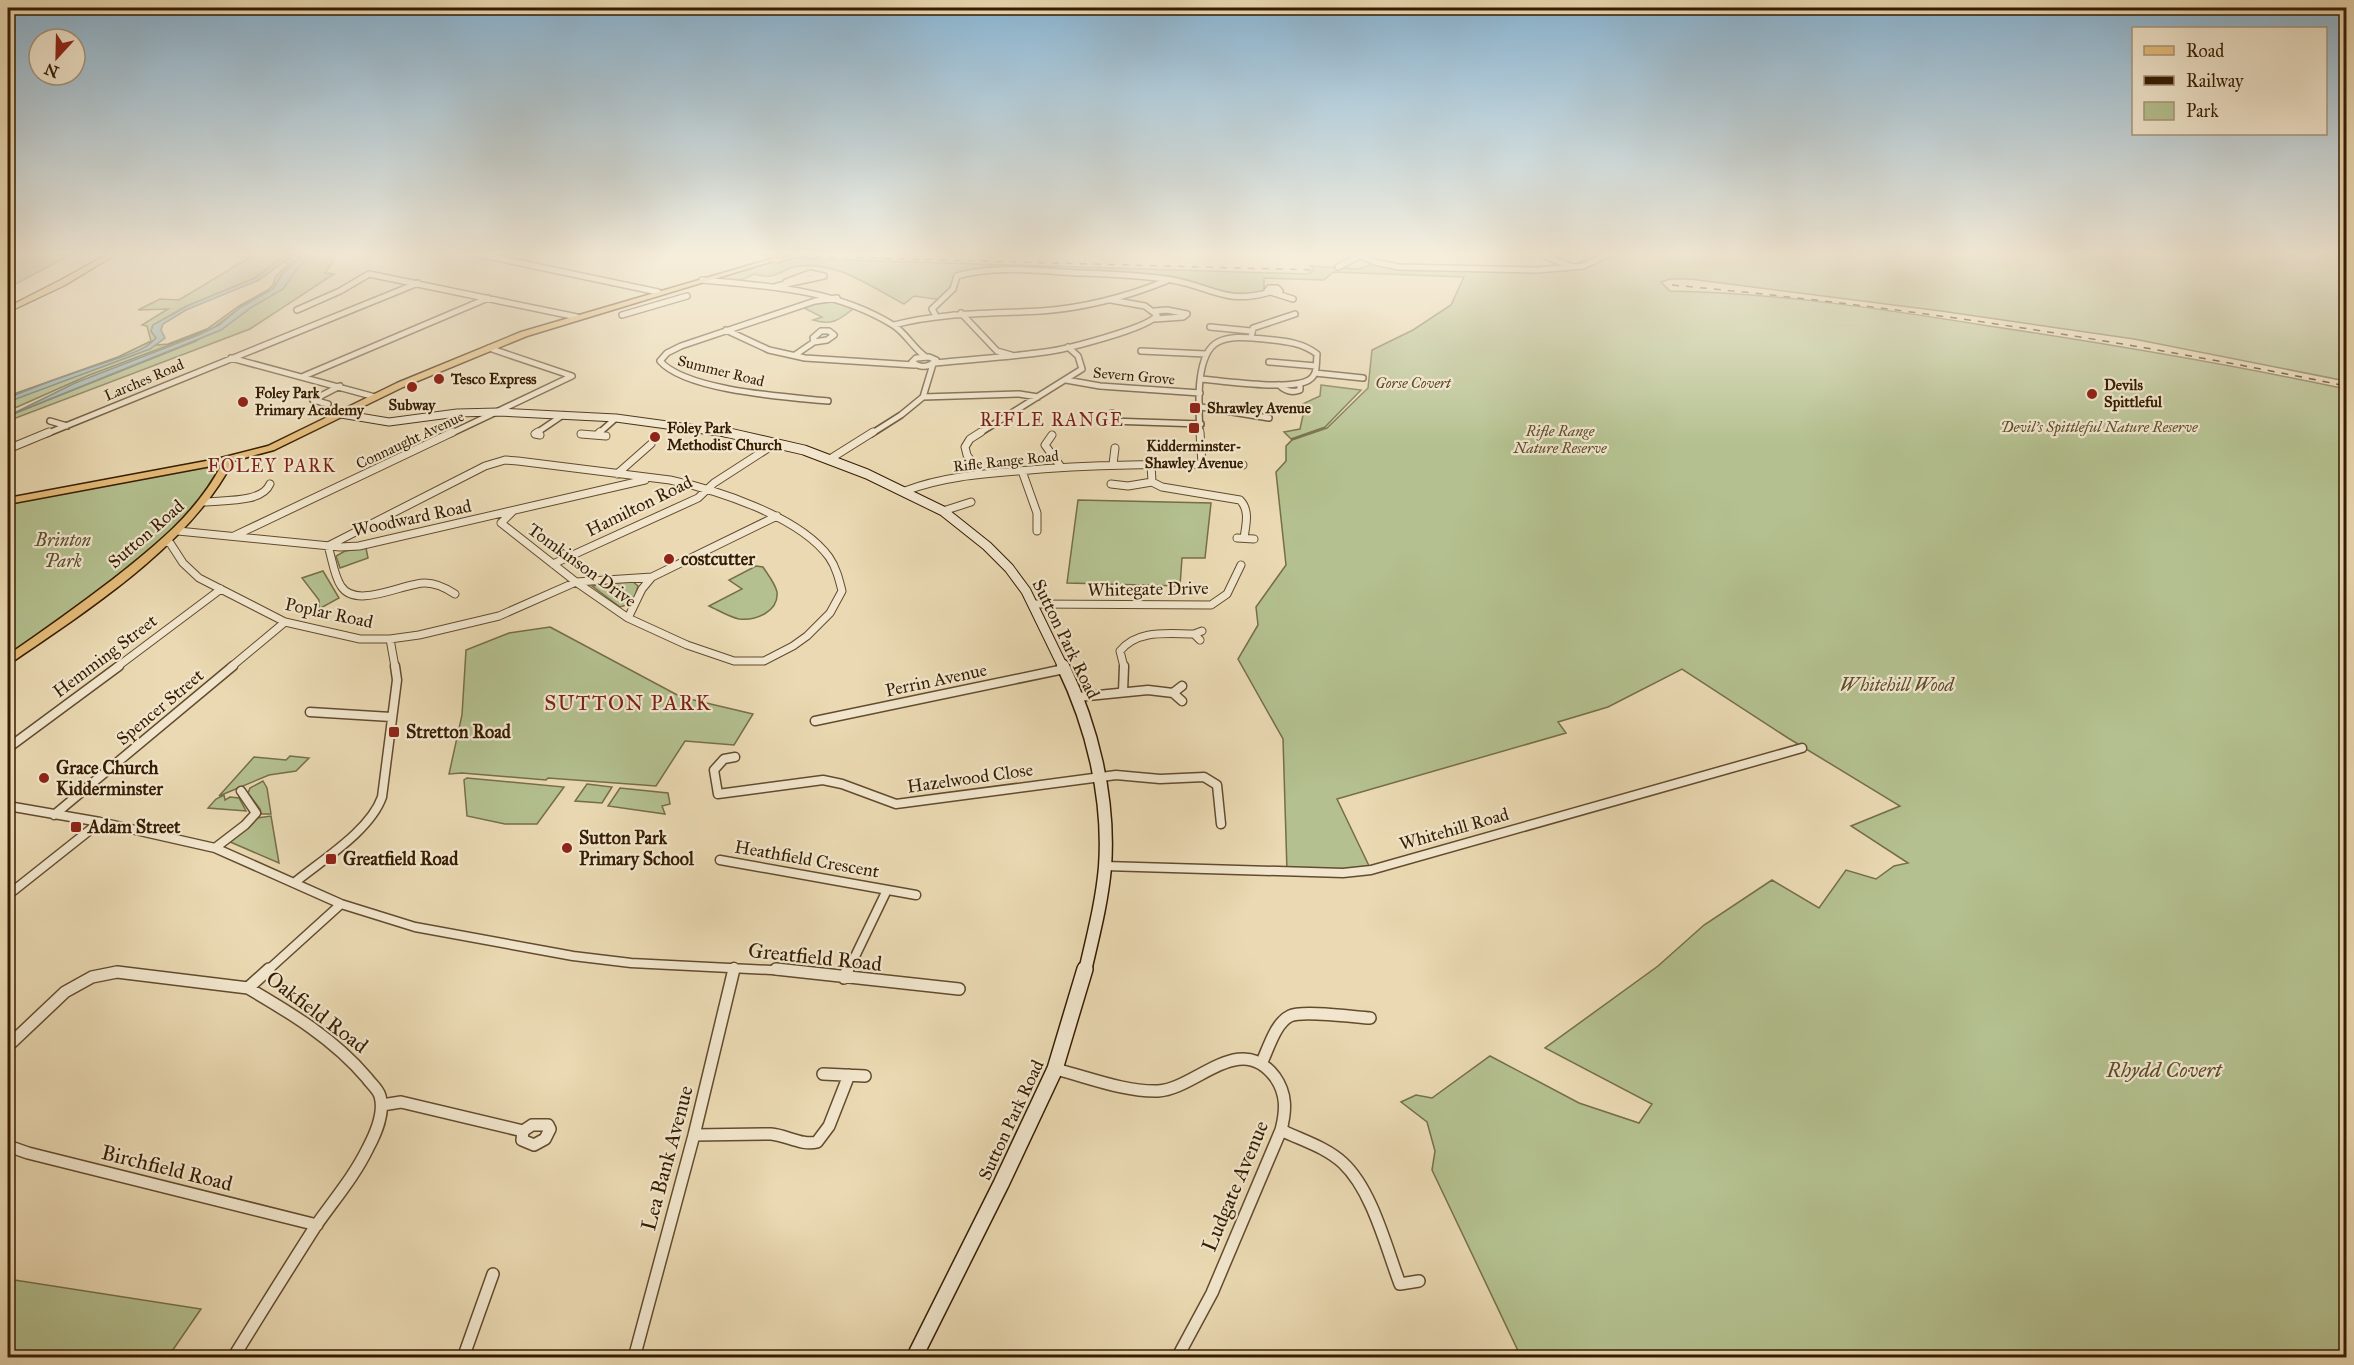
<svg xmlns="http://www.w3.org/2000/svg" width="2354" height="1365" viewBox="0 0 2354 1365" font-family="'IM FELL Great Primer',serif">
  <style>
    .green { fill: #b4c08f; stroke: #756e48; stroke-width: 1.5 }
    .water { fill: #9cb7b7; stroke: #73796e; stroke-width: 1.5 }
    .lines { fill: none; stroke-linecap: round; stroke-linejoin: round }
    .minor-far3-casing { stroke: #634b2d; stroke-width: 8 }
    .minor-far2-casing { stroke: #634b2d; stroke-width: 9 }
    .minor-far1-casing { stroke: #634b2d; stroke-width: 11 }
    .minor-casing { stroke: #634b2d; stroke-width: 14 }
    .secondary-far3-casing { stroke: #361c01; stroke-width: 9 }
    .secondary-far2-casing { stroke: #361c01; stroke-width: 11 }
    .secondary-far1-casing { stroke: #361c01; stroke-width: 15 }
    .secondary-casing { stroke: #361c01; stroke-width: 18 }
    .primary-casing { stroke: #361c01; stroke-width: 3 }
    .trunk-casing { stroke: #361c01; stroke-width: 3 }
    .minor-far3 { stroke: #f1e6cd; stroke-width: 5 }
    .minor-far2 { stroke: #f1e6cd; stroke-width: 7 }
    .minor-far1 { stroke: #f1e6cd; stroke-width: 8 }
    .minor { stroke: #f1e6cd; stroke-width: 11 }
    .secondary-far3 { stroke: #f1e6cd; stroke-width: 7 }
    .secondary-far2 { stroke: #f1e6cd; stroke-width: 9 }
    .secondary-far1 { stroke: #f1e6cd; stroke-width: 12 }
    .secondary { stroke: #f1e6cd; stroke-width: 15 }
    .primary { fill: #e5bc79; fill-rule: evenodd }
    .trunk { fill: #e5bc79; fill-rule: evenodd }
    .rail { stroke: #361c01; stroke-width: 1.5; stroke-dasharray: 7 7; stroke-linecap: butt }
    .primary-bridge-casing { stroke: #361c01; stroke-width: 10; stroke-linecap: butt }
    .primary-bridge { stroke: #e5bc79; stroke-width: 8 }
    .poi-dot { fill: #8f2418; stroke: #f1e6cd; stroke-width: 2 }
    .labels { text-anchor: middle; stroke-width: 4.5; stroke-linejoin: round; paint-order: stroke }
    .far-street-label { font-size: 15px; fill: #361c01; stroke: #f1e6cd }
    .far-poi-label { font-size: 15px; font-weight: bold; fill: #361c01; stroke: #f1e6cd; text-anchor: start }
    .far-park-label { font-size: 15px; font-style: italic; fill: #5c4d2c; stroke: #f1e6cd }
    .far-quarter-label { font-size: 18px; letter-spacing: 1.5px; fill: #7a1f14; stroke: #f1e6cd }
    .street-label { font-size: 18px; fill: #361c01; stroke: #f1e6cd }
    .park-label { font-size: 18px; font-style: italic; fill: #5c4d2c; stroke: #f1e6cd }
    .poi-label { font-size: 18px; font-weight: bold; fill: #361c01; stroke: #f1e6cd; text-anchor: start }
    .quarter-label { font-size: 21px; letter-spacing: 1.5px; fill: #7a1f14; stroke: #f1e6cd }
    .near-street-label { font-size: 21px; fill: #361c01; stroke: #f1e6cd }
    .near-park-label { font-size: 21px; font-style: italic; fill: #5c4d2c; stroke: #f1e6cd }
  </style>
  <rect width="100%" height="100%" fill="#ead9b2"/>
  <filter id="stains"><feTurbulence type="fractalNoise" baseFrequency=".00333" numOctaves="4"/><feColorMatrix values="0 0 0 0 .2 0 0 0 0 .09 0 0 0 0 .02 0 0 0 .5 -.17"/></filter>
  <radialGradient id="worn" r=".72"><stop offset=".6" stop-color="#630" stop-opacity="0"/><stop offset="1" stop-color="#630" stop-opacity=".3"/></radialGradient>
  <path class="green" d="M8,254h64l-64,34z
    M255,254h33l-33,24 -68,28 -34,19 -2,6 5,7 -9,8 21,-2 39,-15 32,-23 29,-16 5,-5 3,-9 13,-12 -5,-2 10,-8h9l-21,20 -9,15 -32,18 -29,22 -125,47 -79,35v-15l110,-39 33,-16 -4,-15 -5,-1 26,-16 -30,1 22,-11 19,1z
    M308,254h30l-8,5 4,1 -9,13 9,1 -84,55 -242,92v-5l188,-75 69,-44z
    M1591,254h755v127l-212,-42 -193,-28 -251,-32h-20l-9,3 9,9c107,2 213,18 319,35 120,18 239,38 357,63v968h-825l-89,-187 3,-19 -8,-29 -26,-20 15,-7 16,3 58,-42 89,47 60,20 13,-19 -107,-56 113,-82 46,-41 68,-45 47,28 27,-38 30,9 18,-13 14,-3 -57,-37 49,-20 -112,-68 -106,-69 -74,38 -50,15 8,11 -229,66 34,71 -84,1 -4,-132 -45,-80 20,-34 -2,-18 30,-42 -10,-93 10,-11v-15l6,-6 35,-12 41,-40 4,-38 41,-20 38,-25 13,-28 -131,-5 -9,8 -60,-2v16c-32,9 -66,-11 -99,-14 -67,-6 -136,-11 -204,-7l-8,16 -11,11 -28,-4 -10,8c-33,-17 -67,-43 -105,-38 -21,3 -20,15 -45,8 -11,6 -22,11 -33,3l64,-19 522,16 8,-4 -5,-4 48,3 17,-6 195,6z
    M827,300l15,2 11,7c-14,11 -21,17 -40,11l9,-3 -20,-10z
    M1321,385l40,5 -36,37 -34,12 -7,-7 16,-3 3,-14 -9,-7 26,-12z
    M227,462l-12,21 -46,55 -161,120v-155z
    M1078,500l133,3 -6,55h-23l-2,28 -113,-3z
    M366,548l2,10 -28,10 -4,-12 9,-5z
    M756,566l7,1c5,8 12,16 14,25 2,20 -22,29 -38,27 -10,-2 -21,-9 -30,-13l33,-17 -13,-9z
    M323,571l16,27 -20,11v-9l-17,-22z
    M632,581l6,5 -5,17 -13,4 -28,-21z
    M550,627l131,70 72,17 -19,31 -49,-4 -29,45 -108,-8 -2,2 -84,-7 -13,1 13,-59 4,-65 43,-17z
    M290,756l19,2 -13,13 -27,4 -50,21 35,-39 32,3z
    M467,778l97,9 -27,37h-32l-38,-8 -3,-36z
    M263,781l4,7 4,26h-10l-1,-5 -12,-16 2,-5z
    M587,784l25,3 -10,16 -27,-2z
    M620,788l48,5 2,11 -8,2 3,8 -57,-8z
    M224,795l1,5 5,-3 9,1 7,13 -38,-3 8,-9z
    M271,816l8,47 -51,-22 29,-23z
    M8,1279l193,30 -33,48h-160z"/>
  <path class="water" d="M287,254h7l-35,26 -73,30 -23,14 -2,6 4,8 -15,11 -142,53v-4c33,-14 68,-26 102,-37 15,-6 35,-10 46,-23l-5,-7 2,-6 34,-19 68,-28z
    M303,254h9l-18,19 -11,16 -31,18 -31,23 -213,86 67,-33 121,-47 23,-11 22,-18 32,-18 9,-15z"/>
  <g class="lines">
    <defs>
      <path id="minor-far3" d="M478,254l180,38
        M1357,254l18,8 24,5 138,3 46,-4 26,-12
        M1541,254l31,13
        M1338,267l22,-11
        M702,280c66,6 133,9 191,45 13,8 20,23 33,32
        M777,286l47,-10 -14,-3 -24,9
        M1269,288h8l3,3 -6,2 -7,-2z
        M1274,293l19,6
        M297,310l43,-19 29,-17 208,43
        M1154,311l13,-1 20,4 -4,3 -28,2
        M961,313l36,38 14,4
        M935,314l-3,-5 21,-20 4,-13c39,-11 84,-5 124,-3 30,1 61,2 91,7 40,7 54,25 98,12
        M622,315l65,-19
        M894,325c49,-13 97,-11 147,-14 43,-3 85,-14 125,-30
        M1210,327l41,4
        M726,330l43,20 36,8 109,7
        M821,331h8l5,4 -7,5 -13,2 -1,-4z
        M1251,338l2,-10 42,-14
        M1141,351l65,3
        M795,355l19,-13
        M929,357l7,3c-7,8 -16,8 -24,2l4,-4z
        M231,358l144,39
        M1269,362l47,4
        M935,363c37,-4 74,-6 110,-11 18,-2 105,-24 112,-37l-12,-9 -34,-6
        M1315,373l48,5
        M304,376l184,-78
        M1066,380l34,6 100,7
        M1279,385c6,6 13,8 21,5v-6
        M923,397l96,-3 19,3
        M828,401c-40,-4 -142,-10 -168,-40l7,-8 14,-7 134,-45 22,-3
        M328,404l-15,-4 27,-14
        M1201,407l68,11
        M1112,413l-2,8 91,3
        M50,421l17,5
        M46,434l372,-151
        M450,434l122,-58 -83,-28
        M535,434l28,-19
        M598,434l18,-16
        M871,434l30,-19 22,-18 10,-33
        M978,434l104,-65 -4,-13 -10,-9
        M1200,434c-1,-23 -6,-80 18,-92 14,-7 32,-4 46,-3 19,2 38,3 53,15 -1,9 1,21 -8,26 -18,11 -85,1 -108,-1"/>
      <path id="minor-far2" d="M538,432l-3,2 5,1
        M1200,432l2,33
        M581,434l25,2
        M597,435l3,-3
        M1052,435l-7,10 16,22
        M8,449l41,-17
        M830,459l43,-27
        M1113,464l2,-16
        M1151,464l1,18 10,5 78,13c10,10 6,24 4,38
        M1022,471l15,42v18
        M617,474l34,-30
        M980,474l-13,-19 -2,-8 5,-8 11,-7
        M1111,484l17,2 24,-4
        M905,491c36,-14 75,-17 113,-20 75,-7 149,-7 225,-6
        M205,502c19,-2 57,1 65,-18
        M943,511l28,-9
        M178,531l162,16 19,-1 286,-66
        M234,536l219,-104
        M1237,538l17,1
        M165,542l5,1 13,20 16,15 86,44 75,17h30l29,-4 80,-19 77,-34 76,-5
        M553,564l145,-66 16,-15 62,-40
        M455,594c-9,-6 -19,-11 -30,-11 -22,0 -69,27 -84,3 -7,-10 -9,-28 -13,-40l157,-80 20,-6 13,1 152,19c47,10 129,36 159,77 7,10 10,22 13,34l-12,22 -23,23 -14,10 -29,15h-30l-47,-16 -59,-27 -52,-36 -75,-59 12,-12
        M1033,604l178,1 16,-11 14,-29
        M628,618l14,-29 10,-12 125,-61
        M390,639l5,28
        M1200,640l-6,-6 8,-3
        M117,667l104,-78
        M231,667l54,-45
        M1124,667l-4,-16c18,-22 48,-17 74,-17"/>
      <path id="minor-far1" d="M1182,686l-9,7 9,8
        M1123,692l1,-26
        M1078,697l70,-7 25,3
        M310,712l81,5
        M815,721l249,-52
        M8,748l111,-82
        M735,757l-11,2 -10,11 4,24 105,-14 19,4 54,20 220,-29 44,4 44,-2 13,8 4,39
        M8,806l92,16 115,26 126,56 74,23 158,29 58,7 159,8
        M54,815l179,-149
        M215,848l30,-23 11,-12 -15,-22
        M720,860l196,35
        M1105,866l238,7 28,-3 431,-122
        M294,883c28,-23 76,-52 88,-86l15,-117 -2,-14
        M8,895l92,-73
        M267,971l74,-67
        M733,971l1,-4
        M848,971l39,-81"/>
      <path id="minor" d="M776,969l183,20
        M844,978l4,-9
        M8,1046l57,-54 27,-15 25,-5 131,16
        M1261,1064c7,-14 14,-41 29,-48 12,-6 64,1 80,2
        M1055,1069c33,8 69,23 103,22 38,-2 82,-61 117,-14 12,17 11,34 6,53l-69,163 -35,65
        M823,1074l42,2
        M382,1105l19,-3 122,29
        M532,1125h16l2,4 -5,10 -11,6 -12,-5 1,-9z
        M1281,1130c20,10 45,17 62,33 29,27 43,84 57,121l19,-3
        M694,1135l77,-1c15,1 31,12 46,8l12,-16 20,-51
        M8,1146l20,7 289,72
        M233,1358c27,-44 54,-87 82,-131 18,-26 39,-50 53,-79 8,-15 17,-35 12,-52 -2,-7 -9,-12 -13,-18 -33,-39 -76,-65 -119,-90l21,-19
        M463,1358l30,-84
        M634,1358l60,-223 40,-166"/>
      <path id="secondary-far3" d="M341,414l48,8 68,-9 41,-1 118,6 117,16"/>
      <path id="secondary-far2" d="M725,432l79,18 63,24 76,37 44,35 22,22 17,23 37,76"/>
      <path id="secondary-far1" d="M1063,666c29,60 47,132 42,201 -3,35 -12,69 -20,104"/>
      <path id="secondary" d="M914,1358l87,-174 54,-115 30,-100"/>
      <path id="primary" d="M774,258l6,1 -253,77 -124,51 -129,63 -41,11c-42,83 -145,149 -221,201l-4,1v-8c35,-24 70,-49 104,-75 43,-34 85,-67 110,-116l-214,40v-6l209,-39 51,-13 129,-63 124,-51z"/>
      <path id="trunk" d="M108,254h8l-51,31 -57,27v-5l51,-26z"/>
    </defs>
    <use href="#minor-far3" class="minor-far3-casing"/>
    <use href="#minor-far2" class="minor-far2-casing"/>
    <use href="#minor-far1" class="minor-far1-casing"/>
    <use href="#minor" class="minor-casing"/>
    <use href="#secondary-far3" class="secondary-far3-casing"/>
    <use href="#secondary-far2" class="secondary-far2-casing"/>
    <use href="#secondary-far1" class="secondary-far1-casing"/>
    <use href="#secondary" class="secondary-casing"/>
    <use href="#primary" class="primary-casing"/>
    <use href="#trunk" class="trunk-casing"/>
    <use href="#minor-far3" class="minor-far3"/>
    <use href="#minor-far2" class="minor-far2"/>
    <use href="#minor-far1" class="minor-far1"/>
    <use href="#minor" class="minor"/>
    <use href="#secondary-far3" class="secondary-far3"/>
    <use href="#secondary-far2" class="secondary-far2"/>
    <use href="#secondary-far1" class="secondary-far1"/>
    <use href="#secondary" class="secondary"/>
    <use href="#primary" class="primary"/>
    <use href="#trunk" class="trunk"/>
    <path class="rail" d="M716,254l599,16
      M1672,285c227,21 451,55 674,101"/>
    <defs>
      <path id="primary-bridge" d="M776,259l16,-5"/>
    </defs>
    <use href="#primary-bridge" class="primary-bridge-casing"/>
    <use href="#primary-bridge" class="primary-bridge"/>
  </g>
  <linearGradient id="sky" x2="0" y2="1"><stop stop-color="#89b5d4"/><stop offset="0.57" stop-color="#f6eedc"/><stop offset="1" stop-color="#f6eedc" stop-opacity="0"/></linearGradient>
  <rect width="2354" height="445" fill="url(#sky)"/>
  <g class="poi-dot">
    <circle cx="439" cy="379" r="6"/>
    <circle cx="412" cy="387" r="6"/>
    <circle cx="2092" cy="394" r="6"/>
    <circle cx="243" cy="402" r="6"/>
    <rect x="1189" y="402" width="12" height="12" rx="3"/>
    <rect x="1188" y="422" width="12" height="12" rx="3"/>
    <circle cx="655" cy="437" r="6"/>
    <circle cx="669" cy="559" r="6"/>
    <rect x="388" y="726" width="12" height="12" rx="3"/>
    <circle cx="44" cy="778" r="6"/>
    <rect x="70" y="821" width="12" height="12" rx="3"/>
    <circle cx="567" cy="848" r="6"/>
    <rect x="325" y="853" width="12" height="12" rx="3"/>
  </g>
  <g class="labels">
    <g class="far-street-label">
      <text transform="translate(721 371) rotate(14)" y="5">Summer Road</text>
      <text transform="translate(1134 376) rotate(5)" y="5">Severn Grove</text>
      <text transform="translate(144 380) rotate(-23)" y="5">Larches Road</text>
      <text transform="translate(410 440) rotate(-25)" y="5">Connaught Avenue</text>
      <text transform="translate(1006 461) rotate(-6)" y="5">Rifle Range Road</text>
    </g>
    <g class="far-poi-label">
      <text x="451" y="384">Tesco Express</text>
      <text x="2104" y="390">Devils<tspan x="2104" dy="17">Spittleful</tspan></text>
      <text x="255" y="398">Foley Park<tspan x="255" dy="17">Primary Academy</tspan></text>
      <text x="412" y="410" text-anchor="middle">Subway</text>
      <text x="1207" y="413">Shrawley Avenue</text>
      <text x="667" y="433">Foley Park<tspan x="667" dy="17">Methodist Church</tspan></text>
      <text x="1194" y="451" text-anchor="middle">Kidderminster-<tspan x="1194" dy="17">Shawley Avenue</tspan></text>
    </g>
    <g class="far-park-label">
      <text x="1413" y="388">Gorse Covert</text>
      <text x="2099" y="432">Devil's Spittleful Nature Reserve</text>
      <text x="1560" y="436">Rifle Range<tspan x="1560" dy="17">Nature Reserve</tspan></text>
    </g>
    <g class="far-quarter-label">
      <text x="1052" y="426">RIFLE RANGE</text>
      <text x="272" y="472">FOLEY PARK</text>
    </g>
    <g class="street-label">
      <text transform="translate(639 506) rotate(-26)" y="6">Hamilton Road</text>
      <text transform="translate(412 518) rotate(-12)" y="6">Woodward Road</text>
      <text transform="translate(146 534) rotate(-41)" y="6">Sutton Road</text>
      <text transform="translate(582 565) rotate(36)" y="6">Tomkinson Drive</text>
      <text transform="translate(1148 589) rotate(-1)" y="6">Whitegate Drive</text>
      <text transform="translate(329 613) rotate(12)" y="6">Poplar Road</text>
      <text transform="translate(1066 639) rotate(64)" y="6">Sutton Park Road</text>
      <text transform="translate(105 656) rotate(-37)" y="6">Hemming Street</text>
      <text transform="translate(936 680) rotate(-12)" y="6">Perrin Avenue</text>
      <text transform="translate(160 707) rotate(-40)" y="6">Spencer Street</text>
      <text transform="translate(970 778) rotate(-8)" y="6">Hazelwood Close</text>
      <text transform="translate(1454 829) rotate(-16)" y="6">Whitehill Road</text>
      <text transform="translate(807 859) rotate(10)" y="6">Heathfield Crescent</text>
      <text transform="translate(1011 1120) rotate(-65)" y="6">Sutton Park Road</text>
    </g>
    <g class="park-label">
      <text x="63" y="546">Brinton<tspan x="63" dy="21">Park</tspan></text>
      <text x="1897" y="691">Whitehill Wood</text>
    </g>
    <g class="poi-label">
      <text x="681" y="565">costcutter</text>
      <text x="406" y="738">Stretton Road</text>
      <text x="56" y="774">Grace Church<tspan x="56" dy="21">Kidderminster</tspan></text>
      <text x="88" y="833">Adam Street</text>
      <text x="579" y="844">Sutton Park<tspan x="579" dy="21">Primary School</tspan></text>
      <text x="343" y="865">Greatfield Road</text>
    </g>
    <g class="quarter-label">
      <text x="628" y="710">SUTTON PARK</text>
    </g>
    <g class="near-street-label">
      <text transform="translate(815 957) rotate(6)" y="7">Greatfield Road</text>
      <text transform="translate(317 1012) rotate(37)" y="7">Oakfield Road</text>
      <text transform="translate(667 1158) rotate(-75)" y="7">Lea Bank Avenue</text>
      <text transform="translate(167 1168) rotate(14)" y="7">Birchfield Road</text>
      <text transform="translate(1235 1186) rotate(-67)" y="7">Ludgate Avenue</text>
    </g>
    <g class="near-park-label">
      <text x="2164" y="1077">Rhydd Covert</text>
    </g>
  </g>
  <rect width="2354" height="1365" fill="none" stroke="#ead9b2" stroke-width="30"/>
  <rect x="9" y="9" width="2336" height="1347" fill="none" stroke="#361c01" stroke-width="3"/>
  <rect x="15" y="15" width="2324" height="1335" fill="none" stroke="#361c01" stroke-width="1.5"/>
  <rect x="2132" y="27" width="195" height="108" fill="#f1e6cd" stroke="#a6957b" stroke-width="1.5"/>
  <rect x="2144" y="46" width="30" height="9" fill="#e5bc79" stroke="#a6957b" stroke-width="1.5"/>
  <text x="2186" y="57" font-size="18" fill="#361c01">Road</text>
  <rect x="2144" y="76" width="30" height="9" fill="#361c01" stroke="#a6957b" stroke-width="1.5"/>
  <text x="2186" y="87" font-size="18" fill="#361c01">Railway</text>
  <rect x="2144" y="102" width="30" height="18" fill="#b4c08f" stroke="#a6957b" stroke-width="1.5"/>
  <text x="2186" y="117" font-size="18" fill="#361c01">Park</text>
  <g transform="translate(57 57) rotate(202)"><circle r="28" fill="#f1e6cd" stroke="#a6957b" stroke-width="1.5"/>
  <path d="M0-4.5L10 22L0 15L-10 22Z" fill="#8f2418"/>
  <text y="-9" font-size="16" font-weight="bold" text-anchor="middle" fill="#361c01">N</text>
  </g>
  <rect width="100%" height="100%" filter="url(#stains)"/>
  <rect width="100%" height="100%" fill="url(#worn)"/>
</svg>
